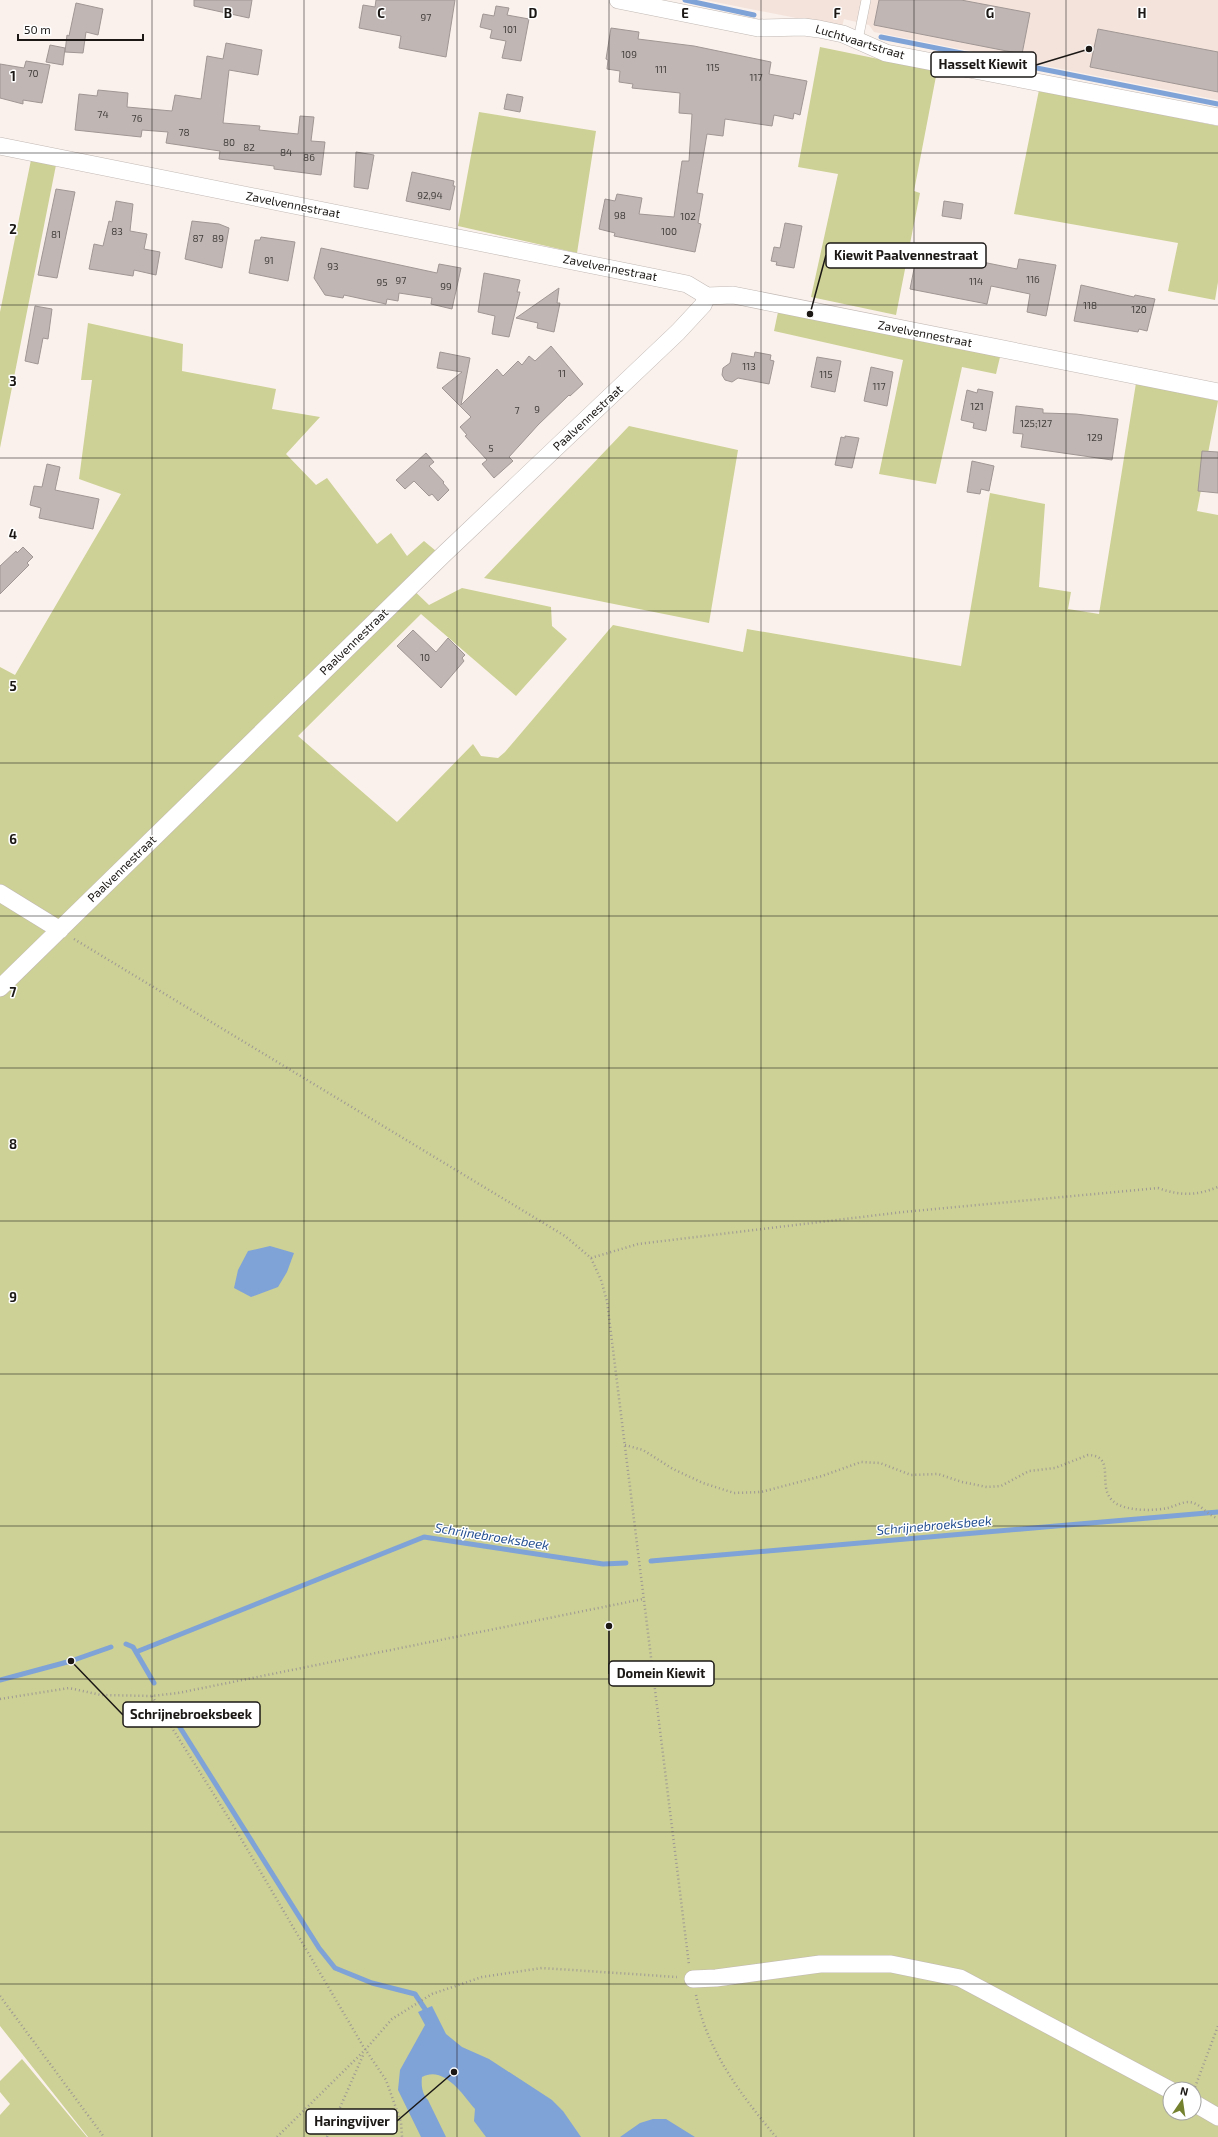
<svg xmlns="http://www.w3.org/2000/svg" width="1218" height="2137" viewBox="0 0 1218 2137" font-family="'Exo 2',sans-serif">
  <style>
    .built { fill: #f4e3db }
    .green { fill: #cdd195; fill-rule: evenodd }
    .water { fill: #7fa2d7 }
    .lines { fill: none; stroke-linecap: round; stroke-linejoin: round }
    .stream { stroke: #7fa2d7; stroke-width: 5 }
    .building { fill: #c0b6b4; stroke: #a09794 }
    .service-casing { stroke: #c1b8b4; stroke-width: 10 }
    .minor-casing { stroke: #c1b8b4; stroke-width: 18 }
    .path { stroke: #9e9894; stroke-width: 2.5; stroke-dasharray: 1 3; stroke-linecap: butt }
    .service { stroke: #fff; stroke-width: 9 }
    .minor { stroke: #fff; stroke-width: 17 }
    .grid { fill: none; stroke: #1b1816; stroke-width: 1; stroke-opacity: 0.55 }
    .labels { text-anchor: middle; stroke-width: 3; stroke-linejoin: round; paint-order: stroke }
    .number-label { font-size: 10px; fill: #44403e }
    .street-label { font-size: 12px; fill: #1b1816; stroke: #fff }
    .water-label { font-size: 13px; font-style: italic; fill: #255091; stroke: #fff }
    .grid-label { font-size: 13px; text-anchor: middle; font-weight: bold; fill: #1b1816; stroke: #fff; stroke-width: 3; stroke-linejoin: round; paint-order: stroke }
    .leader { fill: none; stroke: #1b1816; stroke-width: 1.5 }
    .callout-dot { fill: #1b1816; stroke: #fff; stroke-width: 1.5 }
    .callout { fill: #fff; stroke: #1b1816; stroke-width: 1.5 }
    .callout-label { font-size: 13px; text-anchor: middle; font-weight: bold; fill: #1b1816 }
  </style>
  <rect width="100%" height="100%" fill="#faf1ec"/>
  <path class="built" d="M705,0h513v100l-344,-68 -5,-7 -25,-6 -2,8z"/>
  <path class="green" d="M820,47l117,24 -23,120 6,2 -24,122 -85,-18 27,-123 -40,-7z
    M1039,90l179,36v156l-3,18 -47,-9 10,-48 -164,-29z
    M479,112l117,19 -19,122 -119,-27z
    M31,160l25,5 -56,283v-136z
    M778,312l222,45 -4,17 -34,-7 -26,117 -57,-10 24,-114 -129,-29z
    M88,323l95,21 -1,27 94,18 -4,20 48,8 -34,37 30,31 11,-7 50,66 14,-11 16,23 17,-15 12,10 -31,31 24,23 33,-17 89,19 1,19 15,13 -51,57 -95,-82 -123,122 99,86 76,-78 8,12 17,2 7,-6 108,-127 130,27 4,-23 214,37 29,-173 55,11 -6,83 32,5 -3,17 31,5 37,-231 82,18 -21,110 21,4v1622h-1130l-88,-111v-1359l15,8 106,-181 -42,-15 13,-99h-11zM1170,2089h24v24h-24z
    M629,426l109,24 -29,173 -225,-45z
    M22,2059l65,78h-87v-22l10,-11 -10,-12v-11z"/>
  <path class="water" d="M270,1246l24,7 -7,19 -9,15 -27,10 -17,-9 4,-18 10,-19z
    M432,2006l14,28 16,13 27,12 63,41 11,11 18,26h-95l-12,-16 1,-12c-12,-14 -31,-44 -53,-32 -1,8 0,17 6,23l18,37h-25l-23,-47 2,-20 25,-45 -7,-13z
    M653,2119h13l29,18h-75l20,-14z"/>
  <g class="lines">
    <path class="stream" d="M685,0l69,15
      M881,37l337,67
      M651,1561l567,-49
      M126,1644l7,3 21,36
      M136,1652l288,-115 179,27 23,-1
      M0,1680l71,-19 40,-14
      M169,1710l150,238 16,20 37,15 43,11 10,15"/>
  </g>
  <path class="building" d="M194,0h58l-3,18 -55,-12z
    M376,0h79l-9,57 -47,-9 2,-12 -42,-8 4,-23 12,2z
    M879,0h82l69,13 -8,41 -148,-29z
    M76,3l27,6 -5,26 -12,-3 -3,21 -18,-1 2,-17 2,1z
    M496,6l13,2 -2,7 22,4 -8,42 -19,-3 4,-17 -16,-3 2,-8 -12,-3 3,-13 11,2z
    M611,28l28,4 -1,7 56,7 77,16 -2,12 38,7 -7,34 -6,-2 -1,6 -19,-4 -2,11 -47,-7 -2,17 -16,-2 -10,59 6,1 -5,29 3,1 -6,28 -81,-16 1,-3 -16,-4 6,-30 10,2 2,-7 25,4 -3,16 35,3 8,-56h7l3,-47 -13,-1 1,-20 -48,-5 1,-4 -14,-2 1,-11 -13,-2 1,-9 -2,-1z
    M1098,29l120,23v40l-128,-25z
    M226,43l36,7 -4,25 -29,-5 -6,53 37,3 -1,4 39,4 2,-18 14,1 -3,24 14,1 -4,33 -47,-6v-3l-55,-7 1,-8 -54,-8 2,-11 -26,-2 -1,7 -66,-7 4,-36 18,2 1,-6 30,3 -1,14 45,4 3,-16 26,4 6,-43 16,3z
    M50,45l15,3 -2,17 -17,-3z
    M26,61l24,4 -8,38 -19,-3v4l-23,-6v-34l24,4z
    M507,94l16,3 -3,15 -16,-3z
    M356,152l18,3 -6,34 -14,-2z
    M412,172l42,9 -1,5h2l-5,24 -44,-9z
    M56,189l19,3 -18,86 -19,-3z
    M116,201l17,3 -3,27 17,3 -3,15 16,3 -4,23 -22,-5 -1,6 -44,-7 5,-25 9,2 6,-25 3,1z
    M944,201l19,3 -2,15 -19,-3z
    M192,221l27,3 10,4 -7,40 -37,-9z
    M785,223l17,3 -8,42 -18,-3 1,-3 -6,-1 3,-14 6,1z
    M261,237l34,5 -7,39 -39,-8 6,-33h5z
    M321,248l116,25 2,-9 22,4 -9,41 -21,-5 1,-6 -33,-5 -1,8 -11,-2 -1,5 -42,-9 -1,3 -18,-3 -11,-17z
    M918,249l99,20 2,-10 37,6 -10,51 -19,-4 3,-18 -39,-8 -4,18 -77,-15z
    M484,273l36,7 -3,12h3l-11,45 -17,-3 3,-18 -17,-4z
    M1081,285l53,12 1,-2 20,4 -8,32 -8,-2 -1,3 -64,-11z
    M559,288l-2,15h3l-6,29 -17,-4 1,-5 -22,-5z
    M35,306l17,3 -4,30 -5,-1 -5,26 -13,-3z
    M551,346l32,38 -13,12 -1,-1 -31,30 -29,32 4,4 -19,17 -12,-14 5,-4 -22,-24 2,-1 -7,-8 11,-10 -29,-29 20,-16 -25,-4 3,-16 30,6 -9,47 36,-36 6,7 15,-15 4,4 7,-9 6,5z
    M755,352l16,3 -1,5 4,1 -5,23 -31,-6 -6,4 -7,-2 -3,-5 1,-7 7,-5 2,-10 22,4z
    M817,357l24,4 -6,31 -24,-5z
    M871,367l22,5 -6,34 -23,-5z
    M978,389l15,3 -7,39 -13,-3 1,-5 -13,-3 6,-30 10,3z
    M1016,406l27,3v4l33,1 42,5 -6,41 -91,-13 2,-13 -10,-1z
    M845,436l14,2 -7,30 -17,-3 6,-28 4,1z
    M1202,451l16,1v41l-20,-2z
    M426,453l8,9 -5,4 15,16 -1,1 6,7 -11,11 -6,-7 -3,2 -15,-15 -9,8 -9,-9z
    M972,461l22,5 -5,25 -8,-2 -1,5 -13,-2z
    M47,464l13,3 -5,23 44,9 -6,30 -54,-11 2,-10 -11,-3 4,-19 8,1z
    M23,547l10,10 -6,6 2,2 -29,29v-28l16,-15 1,2z
    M413,630l23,22 12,-14 17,17 -3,3 2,3 -23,27 -44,-42z"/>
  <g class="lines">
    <defs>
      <path id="service" d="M858,40l8,-40"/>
      <path id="minor" d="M618,0l140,28 46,-1 15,2 24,5 43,19 332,64
        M0,146l687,138 20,12 26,-1 485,97
        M0,893l60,37
        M0,988l443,-433 235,-223 25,-27 4,-9
        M693,1979l23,-1 104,-14h71l69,14 210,112
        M1194,2103l24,14"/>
    </defs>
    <use href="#service" class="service-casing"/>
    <use href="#minor" class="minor-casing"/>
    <path class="path" d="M74,939l491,297 26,22 10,22 6,21 82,664
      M591,1258l47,-14 265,-32 255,-24c23,8 37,8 60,-1
      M625,1445l18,5 30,19 30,14 31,10 27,-1 61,-16 39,-14 19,1 31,12 27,-1 24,8 25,5 14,-1 28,-15 26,-3 33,-13c31,1 5,35 29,49 13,7 36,7 51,4 7,-2 14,-6 21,-6 12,1 18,14 29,16
      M152,1696l81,129 130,221 23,34 15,42 1,15
      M0,1699l69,-11 32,7 51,1 26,-3 465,-94
      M696,1995c10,54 45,100 80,142
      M0,1996l104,141
      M1195,2087l23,-61
      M277,2137l88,-87 27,-31 40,-25 50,-17 60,-9 135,9
      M327,2137l37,-84"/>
    <use href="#service" class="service"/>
    <use href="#minor" class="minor"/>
  </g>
  <path class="grid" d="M152,0v2137M304,0v2137M457,0v2137M609,0v2137M761,0v2137M914,0v2137M1066,0v2137M0,153h1218M0,305h1218M0,458h1218M0,611h1218M0,763h1218M0,916h1218M0,1068h1218M0,1221h1218M0,1374h1218M0,1526h1218M0,1679h1218M0,1832h1218M0,1984h1218"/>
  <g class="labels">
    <g class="number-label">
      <text x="426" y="21">97</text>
      <text x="510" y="33">101</text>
      <text x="629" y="58">109</text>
      <text x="713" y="71">115</text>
      <text x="661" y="73">111</text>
      <text x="33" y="77">70</text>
      <text x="756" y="81">117</text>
      <text x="103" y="118">74</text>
      <text x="137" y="122">76</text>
      <text x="184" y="136">78</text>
      <text x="229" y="146">80</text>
      <text x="249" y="151">82</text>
      <text x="286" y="156">84</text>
      <text x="309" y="161">86</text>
      <text x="430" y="199">92,94</text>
      <text x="620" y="219">98</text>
      <text x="688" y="220">102</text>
      <text x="117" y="235">83</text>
      <text x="669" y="235">100</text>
      <text x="56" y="238">81</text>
      <text x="198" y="242">87</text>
      <text x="218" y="242">89</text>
      <text x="269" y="264">91</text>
      <text x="333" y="270">93</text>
      <text x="1033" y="283">116</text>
      <text x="401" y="284">97</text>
      <text x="976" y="285">114</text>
      <text x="382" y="286">95</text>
      <text x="446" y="290">99</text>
      <text x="1090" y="309">118</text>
      <text x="1139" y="313">120</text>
      <text x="749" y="370">113</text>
      <text x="562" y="377">11</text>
      <text x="826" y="378">115</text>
      <text x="879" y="390">117</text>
      <text x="977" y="410">121</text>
      <text x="537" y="413">9</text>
      <text x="517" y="414">7</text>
      <text x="1036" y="427">125;127</text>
      <text x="1095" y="441">129</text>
      <text x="491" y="452">5</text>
      <text x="425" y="661">10</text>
    </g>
    <g class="street-label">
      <text transform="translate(860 42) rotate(17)" y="4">Luchtvaartstraat</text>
      <text transform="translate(293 205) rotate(11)" y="4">Zavelvennestraat</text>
      <text transform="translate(610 268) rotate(11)" y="4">Zavelvennestraat</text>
      <text transform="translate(925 334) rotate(11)" y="4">Zavelvennestraat</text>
      <text transform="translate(588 418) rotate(-43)" y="4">Paalvennestraat</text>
      <text transform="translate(354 642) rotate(-44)" y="4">Paalvennestraat</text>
      <text transform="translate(122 869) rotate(-44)" y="4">Paalvennestraat</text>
    </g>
    <g class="water-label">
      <text transform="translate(934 1525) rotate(-5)" y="5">Schrijnebroeksbeek</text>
      <text transform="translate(492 1536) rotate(9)" y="5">Schrijnebroeksbeek</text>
    </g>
  </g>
  <g class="grid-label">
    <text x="228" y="18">B</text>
    <text x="381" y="18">C</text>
    <text x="533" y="18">D</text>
    <text x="685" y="18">E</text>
    <text x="837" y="18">F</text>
    <text x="990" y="18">G</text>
    <text x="1142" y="18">H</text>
    <text x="13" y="81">1</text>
    <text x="13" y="234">2</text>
    <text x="13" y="386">3</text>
    <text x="13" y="539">4</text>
    <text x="13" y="691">5</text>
    <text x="13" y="844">6</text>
    <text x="13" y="997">7</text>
    <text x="13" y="1149">8</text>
    <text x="13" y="1302">9</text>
  </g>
  <path class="leader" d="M1089 49L1036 65M810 314L826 255M609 1626L609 1674M71 1661L123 1715M454 2072L397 2121"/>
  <g class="callout-dot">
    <circle cx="1089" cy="49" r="4"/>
    <circle cx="810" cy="314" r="4"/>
    <circle cx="609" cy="1626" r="4"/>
    <circle cx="71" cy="1661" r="4"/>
    <circle cx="454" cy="2072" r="4"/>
  </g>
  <g class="callout">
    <rect x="931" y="52" width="105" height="25" rx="4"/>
    <rect x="826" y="243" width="160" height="25" rx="4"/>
    <rect x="609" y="1661" width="105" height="25" rx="4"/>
    <rect x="123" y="1702" width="137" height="25" rx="4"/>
    <rect x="306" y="2109" width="91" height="25" rx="4"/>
  </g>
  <g class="callout-label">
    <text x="983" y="69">Hasselt Kiewit</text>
    <text x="906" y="260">Kiewit Paalvennestraat</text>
    <text x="661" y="1678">Domein Kiewit</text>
    <text x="191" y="1719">Schrijnebroeksbeek</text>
    <text x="352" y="2126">Haringvijver</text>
  </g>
  <g transform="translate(1182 2101) rotate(13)"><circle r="19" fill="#ffffff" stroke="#a4a3a2"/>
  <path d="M0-3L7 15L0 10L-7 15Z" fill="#748230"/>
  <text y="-6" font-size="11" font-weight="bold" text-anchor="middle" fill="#1b1816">N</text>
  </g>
  <path d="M18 34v6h125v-6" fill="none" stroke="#1b1816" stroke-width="2"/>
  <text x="24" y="34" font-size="12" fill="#1b1816" stroke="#ffffff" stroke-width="3" paint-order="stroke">50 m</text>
</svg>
